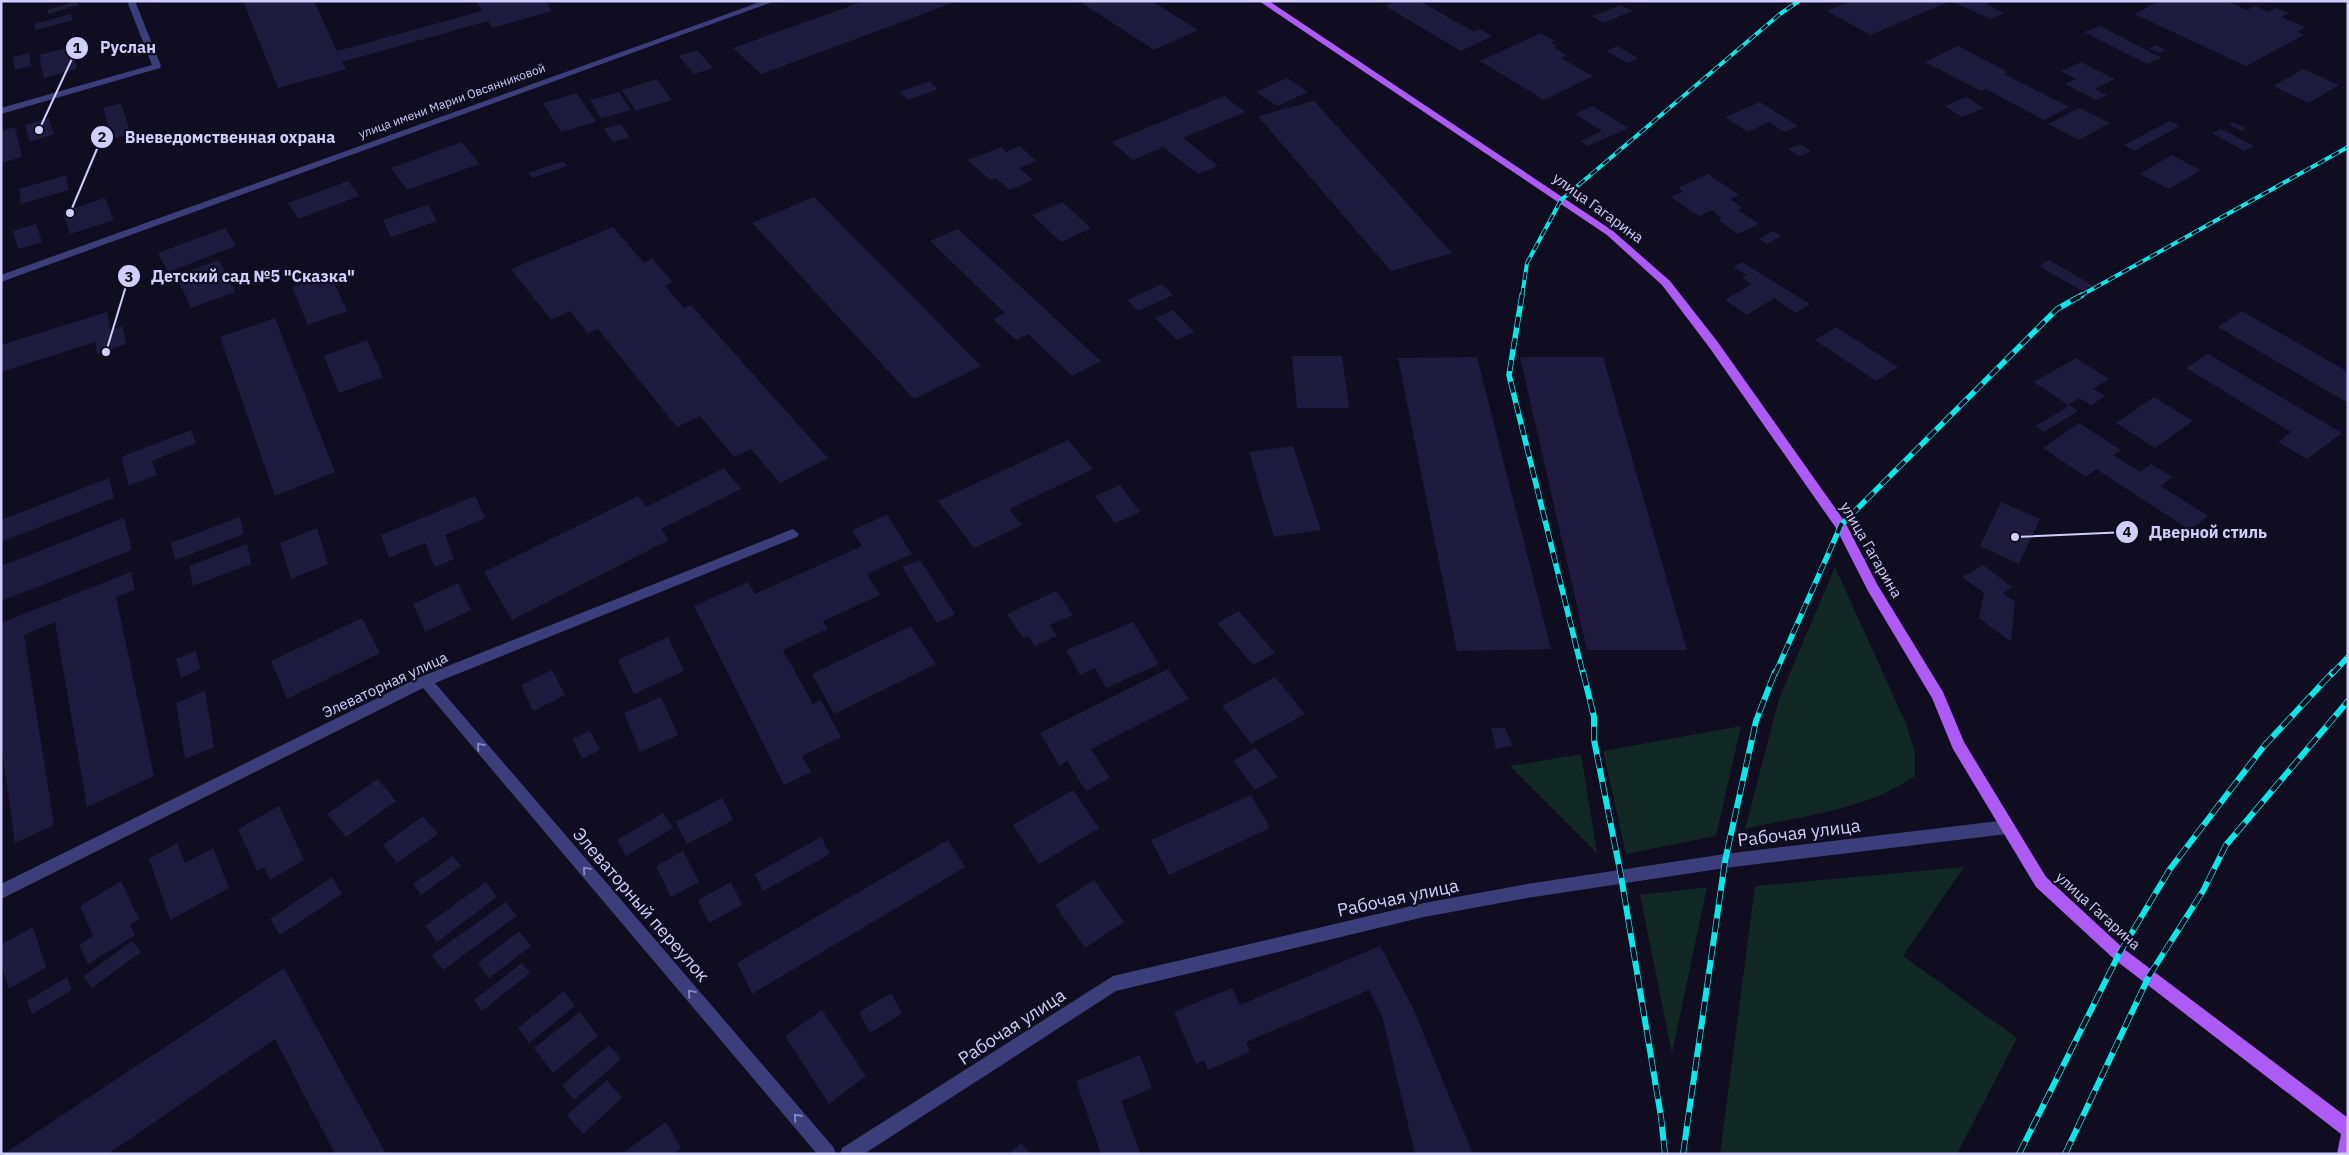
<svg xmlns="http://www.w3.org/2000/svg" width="2349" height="1155" viewBox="0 0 2349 1155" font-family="'IBM Plex Sans',sans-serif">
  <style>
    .green { fill: #112825 }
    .building { fill: #1f1b3f }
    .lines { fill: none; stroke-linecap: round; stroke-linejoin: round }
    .minor { fill: #3b3e7b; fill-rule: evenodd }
    .major { fill: #ae5bf6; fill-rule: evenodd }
    .rail-far2-casing { stroke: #0ce8ea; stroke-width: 4 }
    .rail-far1-casing { stroke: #0ce8ea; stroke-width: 5.5 }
    .rail-casing { stroke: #0ce8ea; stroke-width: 6 }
    .rail-far2 { stroke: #0f0d1f; stroke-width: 2.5; stroke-dasharray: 8; stroke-linecap: butt }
    .rail-far1 { stroke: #0f0d1f; stroke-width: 4; stroke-dasharray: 11; stroke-linecap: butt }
    .rail { stroke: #0f0d1f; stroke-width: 4.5; stroke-dasharray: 14; stroke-linecap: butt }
    .oneway { stroke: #8586bc }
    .labels { text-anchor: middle; stroke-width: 4.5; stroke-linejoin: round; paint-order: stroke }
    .far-street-label { font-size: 12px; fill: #cfcefc; stroke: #0f0d1f }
    .street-label { font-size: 15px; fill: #cfcefc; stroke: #0f0d1f }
    .near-street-label { font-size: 18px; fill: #cfcefc; stroke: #0f0d1f }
    .leader { fill: none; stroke: #cfcefc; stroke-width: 2 }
    .callout-dot { fill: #cfcefc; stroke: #0f0d1f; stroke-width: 2 }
    .mark-label { font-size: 15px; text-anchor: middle; font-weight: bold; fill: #111 }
    .callout-label { font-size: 16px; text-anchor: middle; font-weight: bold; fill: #cfcefc; stroke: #0f0d1f; stroke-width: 4.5; stroke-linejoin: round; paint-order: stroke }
  </style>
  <rect width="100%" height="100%" fill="#0f0d1f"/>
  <path class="green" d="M1835,567l72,159 8,27v23c-48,34 -114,40 -170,53l34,-130z
    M1741,726l-25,110 -90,18 -23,-103z
    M1581,754l16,99 -87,-87z
    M1964,867l-61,89 114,82 -60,116h-237l35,-268z
    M1707,887l-35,167 -32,-159z"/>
  <path class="building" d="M77,1l2,4 -31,9 -1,-4z
    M243,1h71l23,50 145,-40 -6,-10h70l6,10 -60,17 -4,-7 -146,41 4,7 -68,19z
    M864,1h94l-197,73 -28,-26z
    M1079,1h73l46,29 -44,20z
    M1396,1h24l54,31 6,-3 12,7 -31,15 -76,-45z
    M1851,1h142l-7,3 18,9 -13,6 -40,-18 -81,34 -43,-24z
    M2160,1h67l20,9 8,-4 14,6 7,-4 13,5 -8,4 24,10 -8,5 7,3 -58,31 -112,-52z
    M1621,5l11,6 -29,12 -11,-7z
    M71,14l2,6 -37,10 -2,-6z
    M2100,26l62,32 -15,6 -63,-32z
    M1541,33l14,8 -4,2 6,3 -3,2 13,7 -6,3 32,18 -49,24 -64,-39z
    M2156,45l9,5 -7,3 -9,-5z
    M72,46l5,23 -33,9 -5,-23z
    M1617,46l21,12 -10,5 -22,-12z
    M1958,46l50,26 -4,2 65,33 -25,13 -58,-31 -5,2 -56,-29z
    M697,50l16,18 -19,6 -15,-18z
    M29,53l2,13 -16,4 -2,-13z
    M2081,62l34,17 -20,10 12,6 -11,5 -31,-16 11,-5 -15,-8z
    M2303,69l36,16 -30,18 -36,-17z
    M1287,78l21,14 -31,14 -21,-14z
    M657,79l15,21 -36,11 -14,-21z
    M930,81l8,8 -30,11 -8,-8z
    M619,92l12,18 -30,8 -11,-18z
    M577,93l19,29 -35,10 -18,-29z
    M1224,96l21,16 -62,26 35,28 -20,8 -35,-27 -30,13 -21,-18z
    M1966,97l18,11 -22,9 -17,-11z
    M1314,101l138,152 -61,18 -133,-155z
    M1760,102l38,24 -13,6 -16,-10 -21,10 -23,-15z
    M121,103l10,31 -19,5 -9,-31z
    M1593,106l35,22 -40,18 -7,-5 21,-10 -27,-17z
    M2079,108l31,15 -31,17 -31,-16z
    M49,118l5,16 -24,8 -5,-17z
    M2170,121l10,5 -46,25 -10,-6z
    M2233,122l13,6 -4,3 -13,-6z
    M621,124l9,13 -17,5 -9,-13z
    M15,127l7,30 -21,6v-32z
    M2221,129l33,17 -10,5 -32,-18z
    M462,142l17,22 -72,26 -16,-22z
    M1800,144l11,7 -11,5 -12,-7z
    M1020,146l16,15 -17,7 14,12 -23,10 -14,-12 -6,2 -22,-20 33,-13 5,5z
    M2172,155l29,15 -32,19 -29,-15z
    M563,161l4,5 -35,12 -4,-5z
    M1708,174l31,21 -9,4 12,9 -4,2 21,14 -21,10 -20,-14 4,-2 -11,-8 -12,6 -28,-19 12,-5 -5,-4z
    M66,175l3,15 -48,14 -2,-15z
    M348,181l11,15 -60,23 -11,-16z
    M814,197l167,169 -67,33 -162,-176z
    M105,198l9,22 -44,14 -7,-22z
    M1062,202l29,26 -30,14 -29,-27z
    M428,205l9,16 -46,16 -8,-17z
    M36,224l6,18 -24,7 -5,-18z
    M613,227l31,36 8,-4 21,23 -8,4 19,22 7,-3 137,153 -48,25 -29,-34 -17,8 -34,-41 -23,11 -79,-98 -10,4 -18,-22 -19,9 -40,-51z
    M225,228l11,18 -68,26 -10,-19z
    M958,229l143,132 -29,15 -44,-42 -12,6 -23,-21 12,-6 -75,-72z
    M1773,231l8,5 -14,8 -8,-5z
    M219,260l16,32 -44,16 -15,-32z
    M2049,260l45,26 -10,6 -45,-26z
    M1742,262l68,42 -14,9 -22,-15 -27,17 -22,-15 27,-16 -10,-6 5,-3 -14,-8z
    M330,274l17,37 -39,14 -16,-38z
    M1162,284l11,11 -35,16 -11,-11z
    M1173,310l21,22 -17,8 -22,-22z
    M2242,311l106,61v31l-130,-76z
    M107,312l3,18 12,-4 4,18 -29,10 -2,-12 -94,30v-27z
    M275,318l60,154 -60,24 -55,-159z
    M1836,327l62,40 -22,14 -61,-41z
    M367,340l16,37 -44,16 -15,-37z
    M2208,354l134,79 -35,26 -29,-17 13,-10 -105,-64z
    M1292,356h50l7,52h-52z
    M1477,357l74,292 -94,2 -59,-293z
    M1520,357h83l84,293h-100z
    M2076,358l33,21 -16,10 12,7 -14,9 -12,-7 -11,7 -34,-23z
    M2154,397l39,24 -38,27 -39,-25z
    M2070,405l8,6 -34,21 -8,-6z
    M2079,423l42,27 -8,5 27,17 11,-8 21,13 -11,9 47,30 -18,14 -94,-61 -10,8 -43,-29z
    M191,430l5,13 -44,18 5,14 -28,11 -8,-29z
    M1068,440l25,29 -84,40 13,16 -48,23 -36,-47z
    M1293,446l28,84 -47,7 -25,-85z
    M724,468l17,21 -80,40 8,11 -157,80 -28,-48 154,-76 8,11z
    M109,478l5,20 -113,44v-22z
    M1120,485l20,27 -25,11 -20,-27z
    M475,496l10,22 -40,17 9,24 -19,8 -10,-24 -36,15 -8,-23z
    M2001,502l39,17 -21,45 -39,-18z
    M887,515l25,39 -45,20 13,21 -57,26 4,8 -44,21 30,54 8,-4 20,37 -39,19 9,16 -27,13 -90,-179 54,-24 7,12 107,-48 -10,-16z
    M240,517l4,17 -69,26 -4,-17z
    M124,518l8,32 -131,51v-35z
    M317,528l11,36 -37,15 -11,-36z
    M247,544l4,20 -58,22 -4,-20z
    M920,560l35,54 -18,9 -35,-56z
    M1983,565l29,22 -9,6 12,9 -4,40 -32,-24 5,-25 -22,-16z
    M131,572l4,18 -19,7 38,179 -67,31 -32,-185 -31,13 30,190 -39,18 -14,-101v-119z
    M458,583l13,27 -46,22 -12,-28z
    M1056,591l17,24 -23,10 7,11 -22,10 -7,-10 -5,2 -16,-24z
    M1239,611l36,42 -22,12 -36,-42z
    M362,618l18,35 -93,46 -16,-38z
    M1133,622l26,42 -53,24 -11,-20 -15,7 -14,-25z
    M911,626l25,38 -102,50 -22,-40z
    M668,637l16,34 -50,23 -16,-34z
    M196,651l4,18 -19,9 -5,-19z
    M1168,669l21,30 -98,50 19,29 -24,13 -19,-30 -8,4 -19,-32z
    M552,670l13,25 -32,16 -12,-26z
    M1275,677l30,37 -54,30 -29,-38z
    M205,691l9,56 -29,12 -9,-56z
    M661,697l17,38 -38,17 -16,-39z
    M1491,728h14l8,18 -17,3z
    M590,731l10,19 -18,9 -9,-20z
    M1256,748l22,29 -23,13 -22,-29z
    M378,779l18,22 -50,36 -19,-23z
    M1073,790l26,38 -60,36 -26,-39z
    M1251,795l19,33 -101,47 -18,-35z
    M722,798l11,22 -46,24 -11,-22z
    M279,806l25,54 -34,20 -6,-13 -7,4 -19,-42z
    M663,813l10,15 -47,28 -9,-16z
    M423,816l15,18 -41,29 -14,-18z
    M821,837l9,17 -67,37 -8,-17z
    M948,840l17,27 -213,127 -15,-31z
    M177,843l8,20 28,-15 16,40 -59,32 -21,-61z
    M683,851l16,31 -28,15 -15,-31z
    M453,856l8,10 -40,29 -8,-11z
    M332,877l10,17 -62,41 -10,-16z
    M1094,880l30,42 -39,26 -30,-43z
    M121,881l18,38 -9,6 5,10 -47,29 -9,-19 14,-9 -13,-30z
    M486,882l11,15 -60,45 -12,-16z
    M731,882l11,23 -33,18 -11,-23z
    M506,902l11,14 -74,54 -11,-15z
    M33,927l13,40 -37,22 -8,-25v-19z
    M519,931l12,15 -42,32 -11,-15z
    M132,941l9,11 -49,36 -8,-12z
    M1380,946l32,60 61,148h-58l-32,-135 -14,-29 -123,52 4,10 -42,18 -4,-10 -8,4 -22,-52 58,-24 8,17z
    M522,963l8,10 -48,38 -8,-11z
    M284,968l102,186h-51l-60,-115 -167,115h-104z
    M67,977l5,13 -40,24 -5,-13z
    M564,991l11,15 -46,37 -11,-15z
    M891,993l11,21 -32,19 -11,-21z
    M822,1010l44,66 -37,28 -44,-68z
    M580,1012l18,24 -45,37 -19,-25z
    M609,1045l12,14 -47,41 -12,-15z
    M1140,1055l12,33 -31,13 20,53h-40l-25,-73z
    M607,1080l15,18 -39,36 -16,-19z
    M666,1122l15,26 -8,6h-52z
    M1021,1143l9,11h-21z"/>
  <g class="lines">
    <path class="minor" d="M127,1h8l26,65 -1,2 -159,46v-6l151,-43z
      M763,1h12l-774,281v-7z
      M793,529l6,5 -2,3 -362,146 399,465 2,6h-19l-394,-466 -422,211v-15l419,-207z
      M2007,820l5,2 2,5 -2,5 -5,2 -282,34 -198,30 -103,19 -308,74 -252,163h-24l2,-6 271,-172 311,-73 103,-19 198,-30z"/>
    <path class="major" d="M1259,1h10l344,230 57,50 47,60 128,181 32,62 66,108 21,50 82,135 78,72 224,169v36h-11l4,-20 -227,-175 -78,-72 -83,-138 -21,-51 -64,-107 -32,-63 -127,-181 -47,-62 -55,-50z"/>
    <defs>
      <path id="rail-far2" d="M1522,296l5,-33 34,-63 219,-186 19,-13
        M2080,296l268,-149"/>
      <path id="rail-far1" d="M1522,295l-13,80 74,299
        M1775,674l66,-149 216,-216 25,-14
        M2332,674l16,-17"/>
      <path id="rail" d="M1583,672l11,45v23l27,136 40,241 4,37
        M1683,1154l42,-293 31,-140 19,-49
        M2019,1154l100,-200 51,-85 94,-123 69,-74
        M2065,1154l84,-178 54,-85 23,-46 122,-144"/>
    </defs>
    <use href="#rail-far2" class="rail-far2-casing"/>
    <use href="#rail-far1" class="rail-far1-casing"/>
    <use href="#rail" class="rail-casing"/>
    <use href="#rail-far2" class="rail-far2"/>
    <use href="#rail-far1" class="rail-far1"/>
    <use href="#rail" class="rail"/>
  </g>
  <defs><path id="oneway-chevron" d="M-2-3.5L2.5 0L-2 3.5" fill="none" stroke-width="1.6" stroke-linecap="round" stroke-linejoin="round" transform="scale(1.25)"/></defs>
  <g class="oneway">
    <use href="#oneway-chevron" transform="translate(480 746) rotate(-130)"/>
    <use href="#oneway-chevron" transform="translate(586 870) rotate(-131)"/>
    <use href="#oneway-chevron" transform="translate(691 993) rotate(-131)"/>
    <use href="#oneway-chevron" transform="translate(797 1117) rotate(-131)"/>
  </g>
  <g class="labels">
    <g class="far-street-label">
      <text transform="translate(452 101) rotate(-20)" y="4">улица имени Марии Овсянниковой</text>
    </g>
    <g class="street-label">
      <text transform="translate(1598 208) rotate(36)" y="5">улица Гагарина</text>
      <text transform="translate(1871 550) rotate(60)" y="5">улица Гагарина</text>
      <text transform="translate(385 685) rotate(-25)" y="5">Элеваторная улица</text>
      <text transform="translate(2098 911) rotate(42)" y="5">улица Гагарина</text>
    </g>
    <g class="near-street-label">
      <text transform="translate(1799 833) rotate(-7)" y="6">Рабочая улица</text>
      <text transform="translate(1398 898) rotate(-12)" y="6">Рабочая улица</text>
      <text transform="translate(641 905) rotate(49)" y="6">Элеваторный переулок</text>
      <text transform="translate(1012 1027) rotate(-33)" y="6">Рабочая улица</text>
    </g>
  </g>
  <path class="leader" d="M39 130L77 48M70 213L102 137M106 352L129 276M2015 537L2127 532"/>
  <g class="callout-dot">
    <circle cx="39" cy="130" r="5"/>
    <circle cx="70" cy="213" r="5"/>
    <circle cx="106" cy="352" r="5"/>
    <circle cx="2015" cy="537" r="5"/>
    <circle cx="77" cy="48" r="12"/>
    <circle cx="102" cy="137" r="12"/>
    <circle cx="129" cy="276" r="12"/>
    <circle cx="2127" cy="532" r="12"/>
  </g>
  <g class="mark-label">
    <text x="77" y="53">1</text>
    <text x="102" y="142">2</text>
    <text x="129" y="282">3</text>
    <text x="2127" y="537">4</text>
  </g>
  <g class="callout-label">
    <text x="128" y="53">Руслан</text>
    <text x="230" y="143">Вневедомственная охрана</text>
    <text x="253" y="282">Детский сад №5 "Сказка"</text>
    <text x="2208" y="538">Дверной стиль</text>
  </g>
  <rect width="2349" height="1155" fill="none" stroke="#cfcefc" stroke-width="5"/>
</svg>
